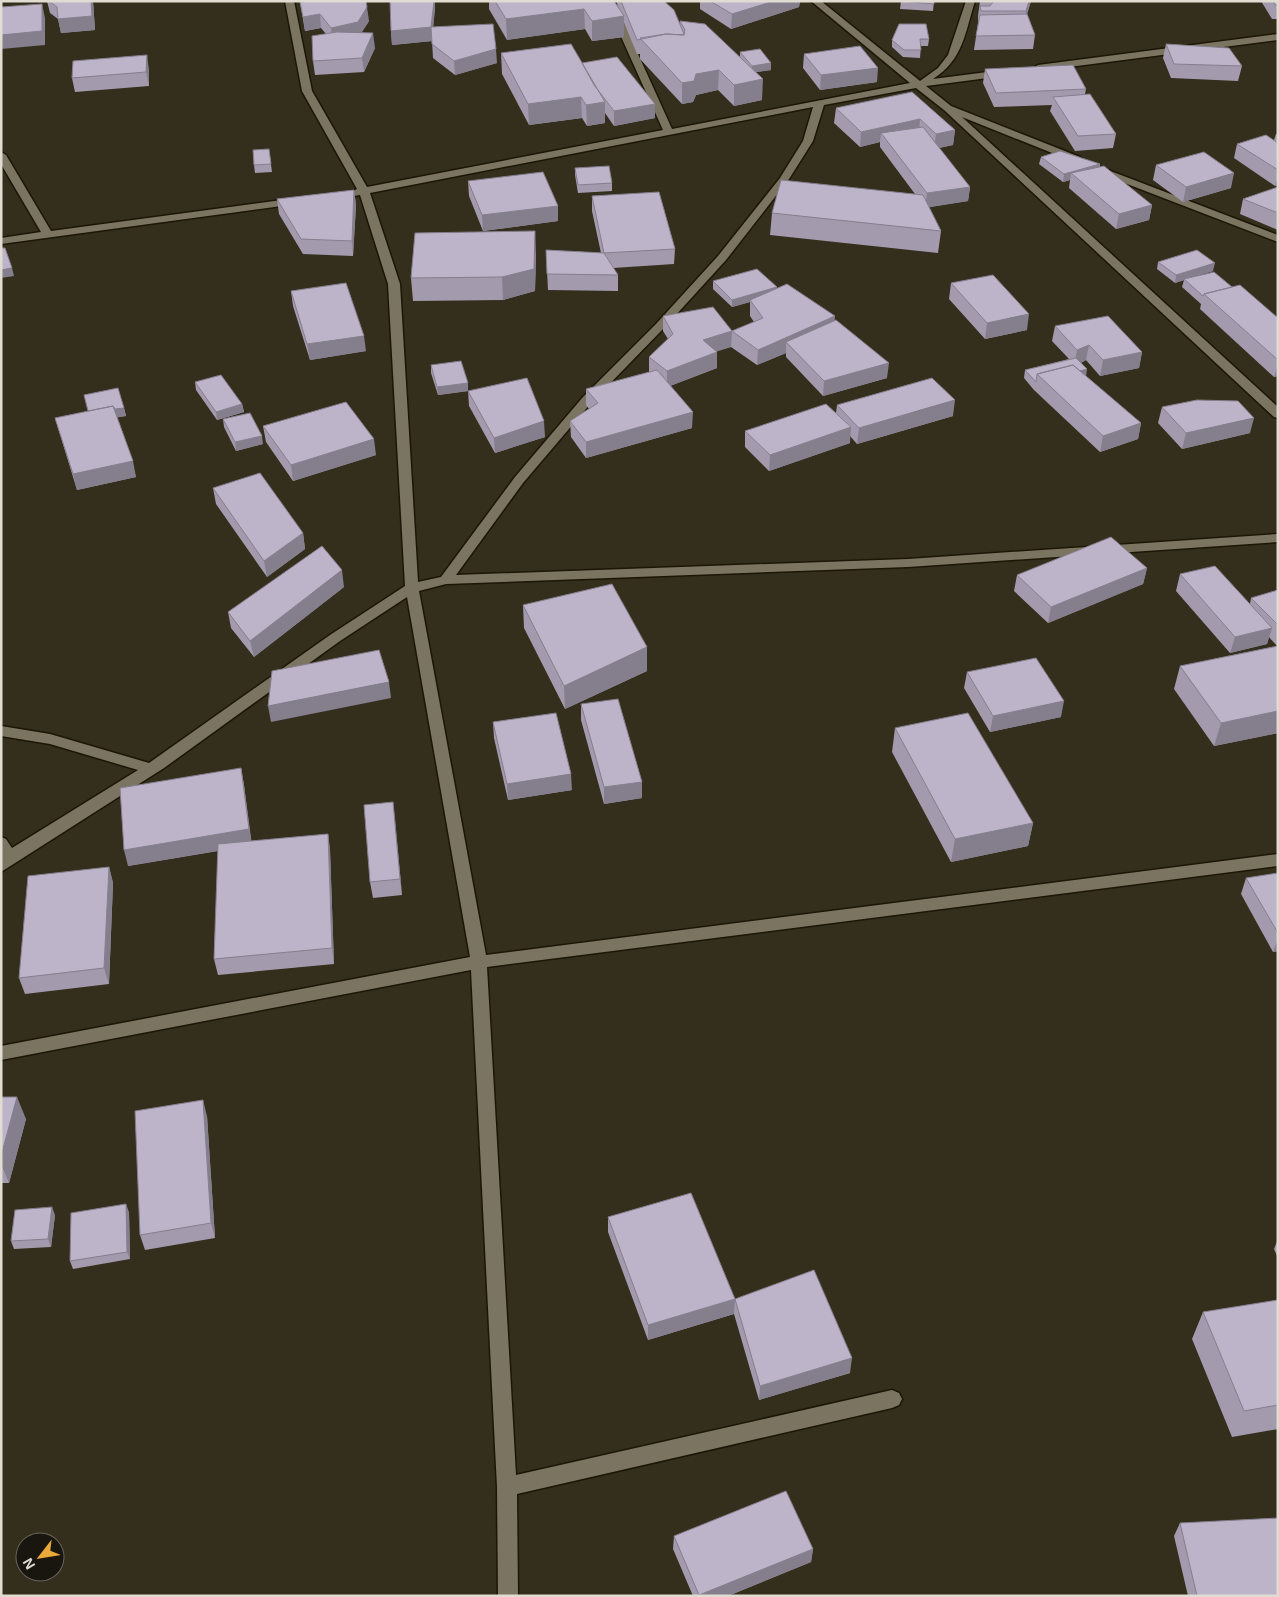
<svg xmlns="http://www.w3.org/2000/svg" width="1279" height="1597" viewBox="0 0 1279 1597" font-family="Arial,sans-serif">
  <style>
    .lines { fill: none; stroke-linecap: round; stroke-linejoin: round }
    .minor-casing { stroke: #1c1606; stroke-width: 3 }
    .minor { fill: #7b7460; fill-rule: evenodd }
    .wall { fill: #a39bad }
    .shaded-wall { fill: #847e8d }
    .building { fill: #bdb4c9; stroke: #847e8d }
  </style>
  <rect width="100%" height="100%" fill="#342e1c"/>
  <g class="lines">
    <defs>
      <path id="minor" d="M285,1h9l18,90 55,96 296,-57 -58,-129h9l58,128 238,-46 -99,-82h10l99,80 18,-13 10,-13 18,-54h9c-10,32 -12,59 -42,78l70,-9 5,3 -5,3 -77,10 25,20 129,51 1,2 -1,2h-8l-110,-44 316,290v11l-4,-1 -330,-307 -28,-22 -92,17 -11,36 -24,38 -63,81 -62,68 -73,75 -68,80 -67,92 452,-16 370,-25v8l-370,25 -462,17 -27,7 67,364 792,-101v12l-791,101 29,508 376,-85 7,3 3,6 -3,6 -7,3 -375,86 1,102h-20l-1,-109 -26,-517 -470,90v-14l469,-89 -63,-360 -67,44 -176,127 -163,104v-35l5,2 6,9 126,-78 -88,-26 -49,-8v-10l49,8 99,29 181,-128 75,-49 -17,-302 -28,-89 -6,1 -5,-3 8,-4 -55,-98zM813,107l-10,34 -23,37 -62,78 -62,68 -73,73 -68,80 -74,100 -23,5 -18,-298 -30,-91z
        M1278,34v6l-240,31 -5,-3 5,-3z
        M1,152l5,3 45,76 246,-33 5,3 -5,3 -296,40v-6l40,-6 -40,-68z
        M1100,167l178,68v7l-182,-70 -1,-2z"/>
    </defs>
    <use href="#minor" class="minor-casing"/>
    <use href="#minor" class="minor"/>
  </g>
  <path class="wall" d="M47,1h46l2,29 -34,3 -3,-14 -8,-6z
    M489,1h125l4,5 -2,-5h48l16,22v-2l60,36v-5l31,18 -15,2 6,28 -28,6 -16,-16 -22,5 -3,7 -11,2 -42,-45v-5h-3l-13,-31v14l-32,4 -7,-12 -78,11 -18,-31z
    M700,1h100l-1,6 -68,22 -31,-20z
    M901,1h33l-1,10 -33,-2z
    M980,1h51l-4,13 8,21 -2,14 -59,1 4,-27v-7z
    M1261,1h17v18h-6z
    M300,2l69,19 -8,12 14,15 -11,24 -49,3 -2,-14 13,-27 -5,-6 -16,3z
    M435,8l-2,19 64,36 -42,12 -22,-17 -1,-17 -40,4 -1,-14z
    M929,39l-1,7h-7l-1,12 -17,-1 -11,-10v-7z
    M1166,44l76,22 -4,15 -67,-3 -8,-20z
    M501,53l81,10 73,41v14l-41,8 -9,-13v10l-18,3 -5,-8 -53,7 -27,-51z
    M804,54l73,28 -57,8 -17,-22z
    M985,69l101,20 -1,5 31,40 -3,14 -38,3 -25,-40 2,-6 -58,2 -11,-24z
    M149,70v16l-74,6 -3,-14z
    M912,92l43,38 -2,15 -14,3 31,39 -2,14 -39,6 12,24 -3,22 -168,-18 2,-22 143,-19 -35,-47v-5l-20,5 -26,-24 2,-15z
    M1276,134h2v51l-3,1 -41,-28 3,-14 37,-4z
    M270,157l2,15 -17,1 -1,-8z
    M1041,157l59,7v3l52,38 -3,15 -33,9 -47,-41 1,-8 -7,2 -24,-18z
    M1156,165l75,23 -48,14 -30,-22z
    M575,168l37,15v8l-34,2 -3,-18z
    M468,181l90,25v15l-75,10 -14,-35z
    M1278,187v43l-38,-16 3,-15z
    M354,190l2,15 -3,51 -50,-2 -24,-40 -2,-15z
    M592,196l83,53 -1,15 -61,4 5,7v16l-70,-1 -2,-40 55,3 -9,-42z
    M536,253l-1,38 -32,9 -90,1 -2,-23z
    M1158,262l55,9 -17,5 36,11 46,31v58l-4,1 -74,-68 1,-5 -19,-17 2,-7 -9,3 -18,-14z
    M713,281l64,8 58,32 52,57 -64,18 -37,-39v-4l-29,12 -26,-18 -15,4 1,17 -47,18 22,42 -106,30 -15,-21 -1,-16 19,-12 -3,-4v-16l63,-17v-15l19,-18 -5,-8v-15l69,15 22,-9 -4,-6v-14l-18,5 -19,-18z
    M951,283l76,47 -42,9 -36,-40z
    M291,291l75,60 -56,9 -17,-54z
    M1055,326l87,26 -3,16 -39,8 -14,-16 -5,3 5,13 55,47 -3,16 -38,13 -66,-62 -10,-12 1,-8 44,-11 -17,-18z
    M431,365l37,18v8l77,46 -50,16 -26,-47 -1,-15 -30,4 -7,-22z
    M195,382l47,22 2,8 -27,8 -21,-30z
    M837,405l116,11 -96,28 -7,-8v7l-81,28 -24,-24v-16l91,-18z
    M1162,407l88,26 -68,16 -24,-26z
    M124,408l2,8 -9,1 19,60 -59,13 -22,-72 33,-7z
    M223,419l40,25 -27,7 -12,-24z
    M263,426l113,29 -83,26 -27,-39z
    M213,488l90,45 2,16 -38,28 -51,-73z
    M1147,568l-4,16 -95,39 -34,-32 3,-16z
    M1180,574l70,30 1,-6 27,-8v143l-64,13 -40,-57 6,-23 97,-20 -8,-9 -2,7 -37,9 -54,-62z
    M344,587l-90,70 -23,-29 -3,-16z
    M523,605l124,66 -82,38 -41,-81z
    M967,672l94,45 -71,15 -26,-44z
    M581,704l61,78v16l-38,6 -23,-84z
    M493,722l79,68 -64,10 -14,-62z
    M895,728l138,95 -5,23 -77,16 -59,-110z
    M241,768l3,17 7,56 77,-7 2,16 4,114 -116,11 -4,-16 4,-108 -90,15z
    M393,802l9,93 -29,3 -3,-16z
    M109,867l4,16 -4,101 -84,10 -6,-16z
    M1278,873v78l-5,1 -32,-58 5,-16z
    M1,1097l25,22 -17,64h-8z
    M207,1116l8,122 -70,12 -5,-15z
    M129,1212l1,47 -57,10 -3,-8z
    M55,1215l-4,32 -37,2 -3,-8z
    M608,1217l127,82 115,74 -91,27 -25,-86 -86,26 -40,-108z
    M1278,1239v19l-4,-9z
    M1278,1300v129l-46,8 -40,-98 11,-27z
    M1180,1523l98,73h-90l-14,-60z
    M674,1536l139,13 -2,13 -83,34h-35l-20,-47z"/>
  <path class="shaded-wall" d="M91,1h2l2,29 -34,3 -3,-14z
    M434,1h1v7l-3,33 -1,-14z
    M774,1h26l-1,6 -68,22 1,-15z
    M1029,1h2l-7,24 2,-14z
    M42,4l3,14v27l-44,4v-14z
    M367,7l2,14 -10,16 -26,5 -2,-14z
    M584,9l1,20 -78,11 -1,-21z
    M320,14l1,14 -16,3 -2,-14z
    M624,16v21l-32,4v-20z
    M431,27l1,14 -40,4 -1,-14z
    M373,33l2,15 -11,24 -2,-14z
    M496,49l1,14 -42,12 -1,-14z
    M147,55l2,15v16l-3,-14z
    M771,63v7l-20,3 1,-7z
    M878,68l-1,14 -57,8 1,-15z
    M719,70l-1,20 -22,5 -3,7 -11,2v-21l14,-9z
    M763,79l-1,21 -28,6v-21z
    M581,97l1,21 -53,7 -1,-21z
    M605,102v21l-18,3 -1,-21z
    M655,104v14l-41,8v-15z
    M920,119l-1,15 -38,-1 -1,9 -20,5 1,-15z
    M955,130l-2,15 -19,4 2,-15z
    M1100,164l-1,8 -28,1 -1,7 -7,2 1,-8z
    M1234,173l-3,15 -48,14 3,-15z
    M1278,175v10l-3,1z
    M970,187l-2,14 -43,7 2,-15z
    M354,190l2,15 -3,51 -1,-15z
    M1152,205l-3,15 -33,9 3,-15z
    M558,206v15l-75,10 -1,-16z
    M535,231l1,22 -1,38 -32,9 -1,-23z
    M1215,263l-2,8 -38,12 1,-8z
    M12,268l2,8 -13,2v-8z
    M777,287l-1,7 -26,6v2l-18,5v-7z
    M1029,314l-2,16 -42,9 2,-16z
    M835,316l-1,16 -48,10v11l-29,12 1,-15z
    M732,331l-1,16 -28,9v-16z
    M364,336l2,15 -56,9 -3,-16z
    M1089,345l-3,15 -12,6 3,-16z
    M717,352v16l-50,19v-16z
    M1142,352l-3,16 -39,8 3,-16z
    M889,363l-2,15 -64,18 1,-15z
    M1278,364v12l-4,1z
    M1087,369l-1,8 -14,-4z
    M468,383v8l-30,4 -1,-8z
    M955,400l-2,16 -96,28 2,-16z
    M242,404l2,8 -27,8 -1,-8z
    M124,408l2,8 -35,6 -2,-8z
    M693,412l-1,16 -106,30v-16z
    M1254,418l-4,15 -68,16 4,-16z
    M544,421l1,16 -50,16 -1,-15z
    M1141,423l-3,16 -38,13 3,-16z
    M851,427l-1,16 -81,28 1,-16z
    M262,436l1,8 -27,7 -1,-9z
    M374,439l2,16 -83,26 -2,-16z
    M133,461l3,16 -59,13 -4,-16z
    M303,533l2,16 -38,28 -3,-16z
    M1147,568l-4,16 -95,39 3,-16z
    M342,570l2,17 -90,70 -4,-16z
    M1272,628l-5,16 -37,9 5,-16z
    M647,647v24l-82,38 -1,-23z
    M389,682l2,16 -120,24 -3,-16z
    M1064,701l-3,16 -71,15 3,-16z
    M1278,711v22l-64,13 7,-23z
    M241,768l3,17 8,60 -124,21 -4,-16z
    M571,774l1,16 -64,10 -1,-16z
    M642,782v16l-38,6v-17z
    M393,802l2,16 7,77 -2,-16z
    M1033,823l-5,23 -77,16 4,-23z
    M328,834l2,16 4,114 -2,-16z
    M109,867l4,16 -4,101 -5,-16z
    M1278,939v12l-5,1z
    M17,1097l9,22 -17,64 -8,-19v-8z
    M203,1100l4,16 8,122 -4,-15z
    M126,1204l3,8 1,47 -3,-7z
    M52,1207l3,8 -4,32 -3,-8z
    M735,1299l-1,15 -86,26v-15z
    M852,1358l-2,15 -91,27 1,-14z
    M813,1549l-2,13 -83,34h-29v-1z"/>
  <path class="building" d="M49,1h42l1,15 -34,3 -1,-12z
    M308,1h58l1,6 -9,15 -27,6 -11,-14 -17,3 -3,-15z
    M390,1h44l-3,26 62,-3 3,25 -42,12 -22,-17 -1,-17 -40,4z
    M495,1h119l10,15 -32,5 -8,-12 -78,10z
    M621,1h43l10,9 10,24v1l-18,-1 -29,6z
    M710,1h64l-42,13z
    M901,1h33v3z
    M994,1h35l-3,10h-45l-1,-5h10z
    M1273,1h5v4h-3z
    M42,4v27l-41,4v-28z
    M1027,14l8,21 -59,1 4,-21z
    M680,21l25,3 58,55 -29,6 -15,-15 -23,4 -2,7 -12,2 -42,-45 26,-4 18,1 1,-5z
    M899,24h27l3,15h-9l1,11h-17l-12,-10z
    M337,32l36,1 -11,25 -49,3 -1,-25z
    M571,44l34,58 -19,3 -5,-8 -53,7 -27,-51z
    M1166,44l63,4 13,18 -68,-2z
    M860,46l18,22 -57,7 -17,-21z
    M760,49l11,14 -19,3 -12,-14z
    M147,55l-1,17 -74,6 1,-17z
    M617,57l38,47 -41,7 -20,-26 -12,-22z
    M1073,65l13,24 -90,4 -11,-24z
    M912,92l43,38 -19,4 -16,-15 -59,13 -25,-24z
    M1090,94l26,40 -38,2 -25,-39z
    M923,127l47,60 -43,6 -46,-60z
    M1266,135l12,8v27l-41,-26z
    M269,149l2,15 -17,1 -1,-15z
    M1060,151l40,13 -36,10 -23,-17z
    M1204,152l30,21 -48,14 -30,-22z
    M609,166l3,17 -34,2 -3,-17z
    M1104,166l48,39 -33,9 -48,-41z
    M543,172l15,34 -76,9 -14,-34z
    M781,180l142,15 18,36 -169,-18z
    M1278,187v26l-35,-14z
    M354,190l-2,51 -51,-2 -24,-40z
    M659,192l16,57 -71,4 -12,-57z
    M535,231l-1,38 -32,8 -91,1 4,-45z
    M1,248h4l7,20 -11,2z
    M546,250l58,3 14,22 -71,-1z
    M1197,250l18,13 -39,12 -18,-13z
    M757,269l20,18 -45,13 -19,-19z
    M1214,272l18,15 -28,7 -1,2 -19,-17z
    M993,275l36,39 -42,9 -36,-40z
    M346,283l18,53 -57,8 -16,-53z
    M787,284l48,32 -77,34 -26,-19 -29,9 14,12 -50,19 -18,-14 24,-23 -10,-18 50,-9 19,24 31,-13 -13,-18z
    M1240,285l38,33v42l-74,-66z
    M1108,316l34,36 -39,8 -14,-15 -12,5 -22,-24z
    M836,320l53,43 -65,18 -38,-39z
    M1076,358l11,11 -7,2 -7,-6 -36,9 -1,8 -11,-12z
    M461,361l7,22 -31,4 -6,-22z
    M1073,365l68,58 -38,13 -66,-62z
    M657,370l36,42 -107,30 -16,-21 28,-18 -12,-14z
    M221,375l21,29 -26,8 -21,-30z
    M527,378l17,43 -50,17 -26,-47z
    M932,378l23,22 -96,28 -22,-23z
    M118,388l6,20 -9,1 -2,-3 -25,5 -4,-16z
    M1197,400l41,1 16,17 -68,15 -24,-26z
    M346,402l28,37 -83,26 -28,-39z
    M826,404l25,23 -81,28 -25,-24z
    M113,406l20,55 -60,13 -18,-56z
    M250,413l12,23 -27,6 -12,-23z
    M260,473l43,60 -39,28 -51,-73z
    M1111,537l36,31 -96,39 -34,-32z
    M322,546l20,24 -92,71 -22,-29z
    M1215,566l57,62 -37,9 -55,-63z
    M612,584l35,63 -83,39 -41,-81z
    M1278,590v35l-27,-27z
    M1278,646v65l-57,12 -41,-57z
    M379,650l10,32 -121,24 4,-35z
    M1036,658l28,43 -71,15 -26,-44z
    M618,699l24,83 -38,5 -23,-83z
    M556,713l15,61 -64,10 -14,-62z
    M968,713l65,110 -78,16 -60,-111z
    M241,768l8,61 -125,21 -4,-62z
    M393,802l7,77 -30,3 -6,-77z
    M328,834l4,114 -118,11 4,-115z
    M109,867l-5,101 -85,10 9,-102z
    M1278,873v60l-32,-55z
    M1,1097h16l-16,59z
    M203,1100l8,123 -71,12 -5,-124z
    M691,1193l44,106 -87,26 -40,-108z
    M126,1204l1,48 -57,9 1,-48z
    M52,1207l-4,32 -37,2 4,-31z
    M814,1270l38,88 -92,28 -25,-87z
    M1278,1300v105l-34,6 -41,-99z
    M786,1491l27,58 -114,46 -25,-59z
    M1278,1518v78h-81l-17,-73z"/>
  <rect width="1279" height="1597" fill="none" stroke="#e0dcd1" stroke-width="5"/>
  <g transform="translate(40 1557) rotate(239)"><circle r="24" fill="#19160f" stroke="#69655d"/>
  <path d="M0-4L9 19L0 12L-9 19Z" fill="#eaaa39"/>
  <text y="-8" font-size="14" font-weight="bold" text-anchor="middle" fill="#e0dcd1">N</text>
  </g>
</svg>
